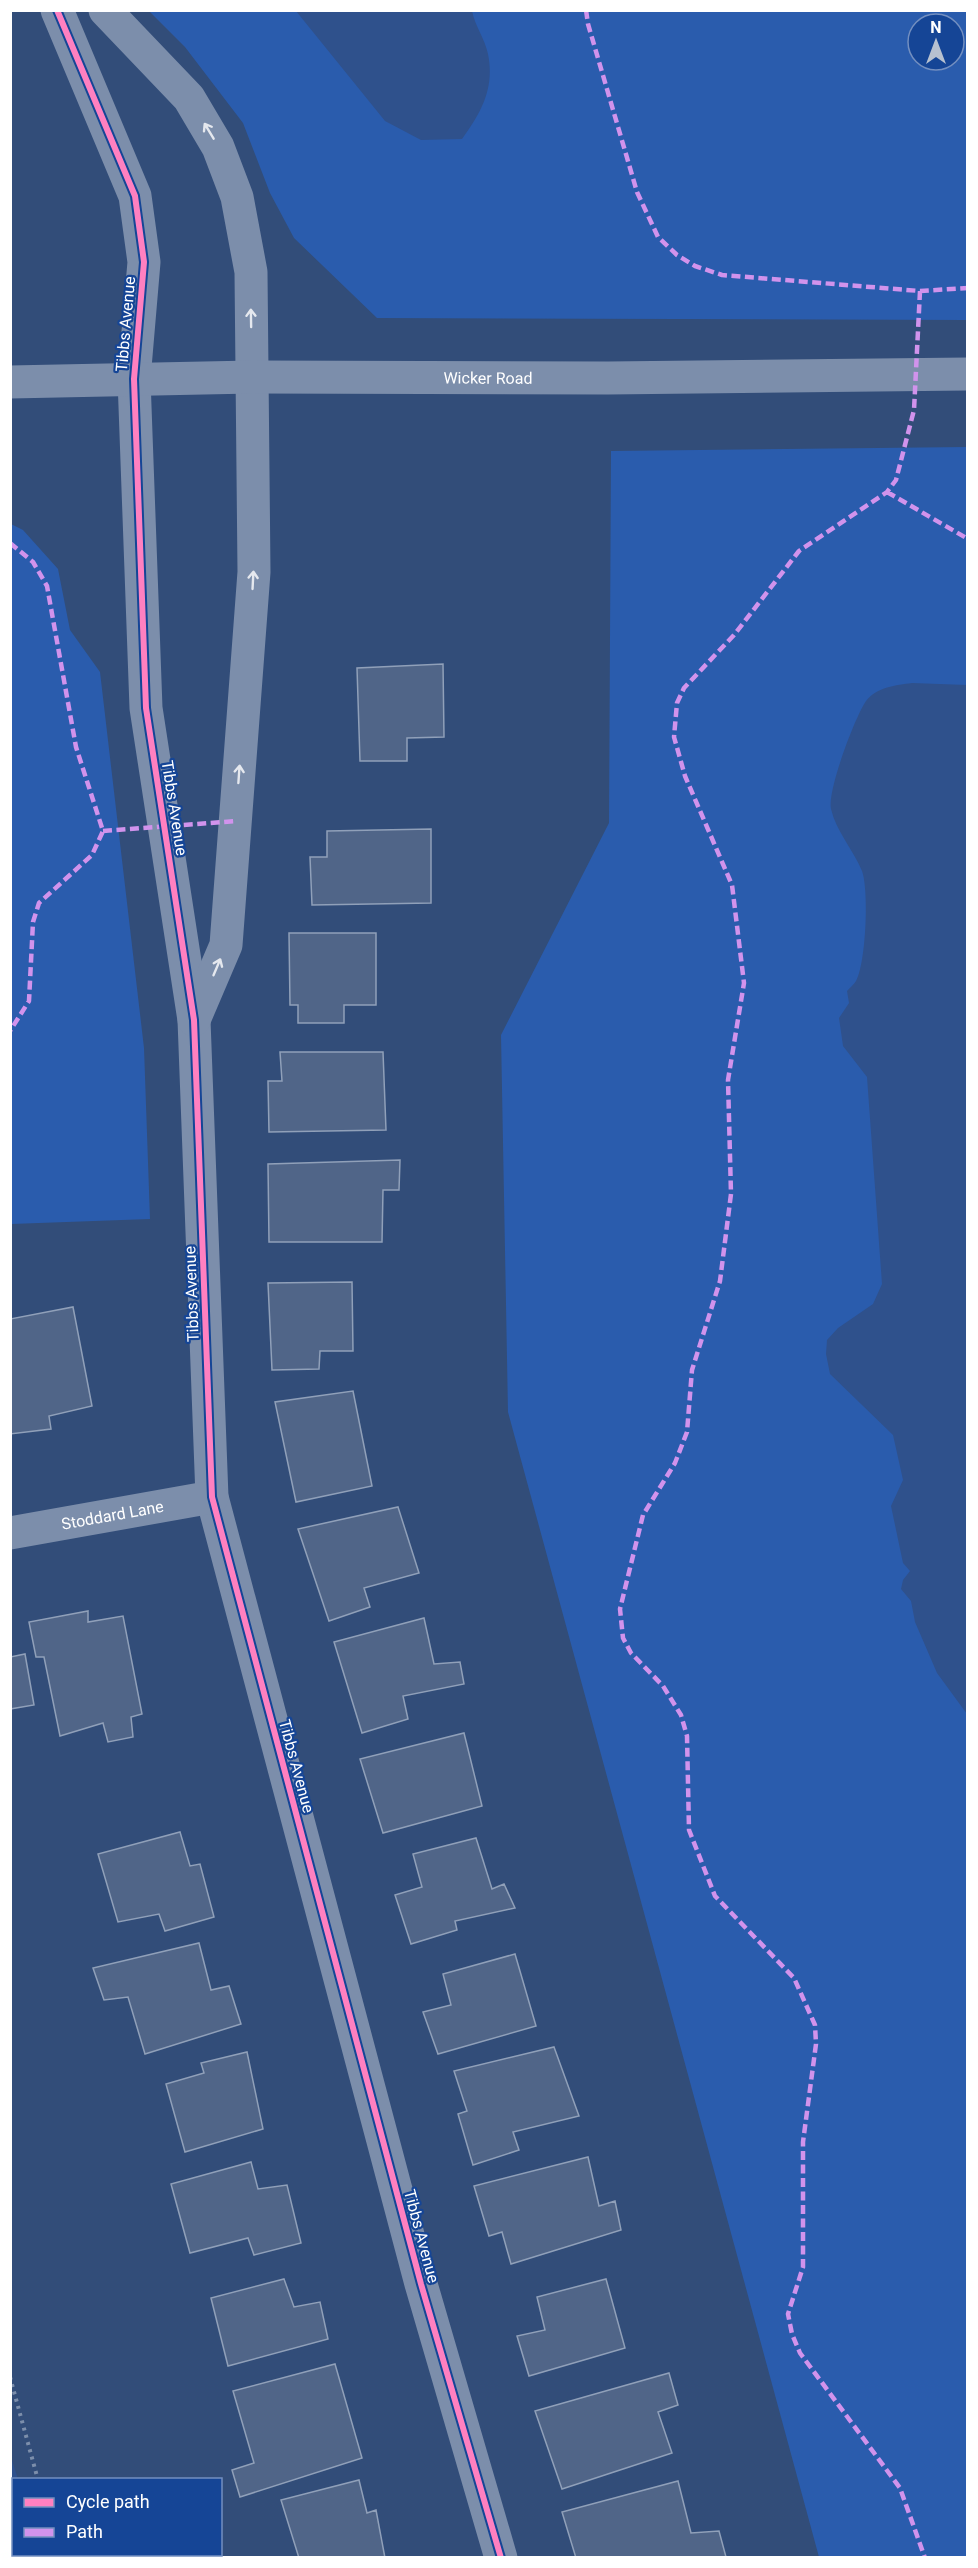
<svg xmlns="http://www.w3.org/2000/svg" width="978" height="2568" viewBox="0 0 978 2568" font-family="Roboto,sans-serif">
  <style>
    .green { fill: #2a5cad; fill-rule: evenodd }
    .water { fill: #2f518c }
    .building { fill: #506588; stroke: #90a0b9; stroke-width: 1.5 }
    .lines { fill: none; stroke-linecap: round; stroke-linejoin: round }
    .path { stroke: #7c8eab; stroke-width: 4; stroke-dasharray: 3 4.5; stroke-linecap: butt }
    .minor { stroke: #7c8eab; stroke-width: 33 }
    .quiet { stroke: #d193ec; stroke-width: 4.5; stroke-dasharray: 9 4.5; stroke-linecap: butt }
    .cycleway-casing { stroke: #154596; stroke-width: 10 }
    .cycleway { stroke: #ff80c0; stroke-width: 6 }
    .oneway { stroke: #e5e8ee }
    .labels { text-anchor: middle; stroke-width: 4.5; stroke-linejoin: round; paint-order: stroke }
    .street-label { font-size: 16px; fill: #fff; stroke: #154596 }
  </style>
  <rect width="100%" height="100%" fill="#324d79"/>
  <path class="green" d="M149,11h818v309l-590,-2 -83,-80 -24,-45 -27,-70 -58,-76zM918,24h36v36h-36z
    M967,447v2110h-148l-311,-1145 -7,-377 108,-212 2,-372z
    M11,524l12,6 35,39 12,61 30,42 44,376 6,171 -139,5z"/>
  <path class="water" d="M296,11h176c3,15 13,28 16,43 7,34 -7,59 -26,85l-41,1 -36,-19z
    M912,683l55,2v1029l-30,-41 -22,-51 -4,-21 -10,-12 2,-9 7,-9 -7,-8 -12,-57 12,-26 -10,-45 -63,-61 -4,-20 1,-14 11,-12 35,-24 9,-20 -15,-207 -24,-31 -4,-28 10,-15 -2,-12c3,-3 7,-7 9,-10 10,-18 13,-91 6,-110 -8,-20 -26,-40 -31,-62 -4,-18 24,-92 35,-108 11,-14 30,-16 46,-18z
    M10,2454l8,25 -4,1v74l24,1 1,2h-28z"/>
  <path class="building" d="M443,664l1,73 -37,1v23h-47l-3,-93z
    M431,829v74l-119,2 -2,-48h17v-26z
    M289,933h87v72h-32v18h-46v-18h-8z
    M280,1052h103l3,78 -117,2 -1,-51h14z
    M400,1160l-1,30h-16l-1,52h-113l-1,-78z
    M352,1282l1,69h-33l-1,18 -47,1 -4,-87z
    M73,1307l19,99 -43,10 2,13 -41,5v-115z
    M353,1391l19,95 -76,16 -21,-100z
    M398,1507l21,66 -55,15 6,19 -41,14 -31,-92z
    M88,1611v11l35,-6 19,98 -11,3 2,20 -25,5 -5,-19 -43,13 -16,-79h-8l-7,-35z
    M424,1618l10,46 26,-2 4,22 -61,12 5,23 -46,14 -28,-91z
    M25,1654l9,51 -24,4v-52z
    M464,1733l18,73 -99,27 -23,-74z
    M180,1832l10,34 10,-2 14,53 -49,14 -6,-17 -41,8 -20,-68z
    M476,1838l16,51 12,-5 11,24 -60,13 2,9 -46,14 -16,-49 27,-8 -9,-33z
    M199,1943l12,47 18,-4 12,38 -96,30 -17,-57 -24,3 -11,-32z
    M515,1954l21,72 -98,28 -15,-42 28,-7 -8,-31z
    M554,2047l25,69 -66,16 6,18 -46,15 -15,-51 9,-3 -13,-40z
    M247,2052l16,77 -78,23 -19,-68 38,-11 -3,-10z
    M588,2157l11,49 16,-5 6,29 -110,34 -9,-32 -13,4 -15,-50z
    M251,2162l7,27 29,-4 14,58 -47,12 -6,-17 -58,15 -19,-69z
    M284,2279l10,28 26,-5 8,37 -100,27 -17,-68z
    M606,2279l19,69 -96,28 -12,-40 28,-6 -8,-33z
    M335,2364l27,94 -122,39 -8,-27 22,-7 -21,-72z
    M669,2373l9,32 -20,7 14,41 -110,36 -27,-78z
    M359,2480l8,33 9,-3 9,48h-86l-18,-58z
    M678,2481l13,52 28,-2 7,26 -150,1 -14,-46z"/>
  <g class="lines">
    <path class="path" d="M10,2377l28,103
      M59,2554l1,4"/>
    <g class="minor">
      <path d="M57,10l78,186 9,66 -10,117 12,329 48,312 18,477 209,787 80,274"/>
      <path d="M105,10l84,88 29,49 19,50 14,75 3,300 -28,373 -32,75"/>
      <path id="s1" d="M10,382l242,-5 356,1 360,-4"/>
      <path id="s2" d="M10,1533l202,-36"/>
    </g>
    <path class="quiet" d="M586,10l2,14 49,168 21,45 19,18 18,11 27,9 198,16 48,-3
      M920,291l-6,119 -18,70 -9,12 -88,59 -65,84 -50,53 -7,15 -3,34 11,39 47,109 12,98 -16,97 3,114 -11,87 -28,89 -5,62 -12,31 -32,52 -23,94 3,29 8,15 32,33 18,29 6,21 2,94 26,66 79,82 21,47 1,19 -13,98v125l-15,47 4,20 8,19 100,135 25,70
      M887,492l81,47
      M10,543l23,19 14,24 29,161 27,84 -11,24 -53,48 -6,19 -4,79 -19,30
      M103,831l133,-10"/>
    <defs>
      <path id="cycleway" d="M57,10l78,186 9,66 -10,117 12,329 48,312 18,477 209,787 80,274"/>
    </defs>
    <use href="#cycleway" class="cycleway-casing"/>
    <use href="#cycleway" class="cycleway"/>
  </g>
  <defs><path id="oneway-shaft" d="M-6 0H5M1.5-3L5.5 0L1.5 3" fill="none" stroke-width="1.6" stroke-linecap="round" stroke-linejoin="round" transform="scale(1.5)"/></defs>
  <g class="oneway">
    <use href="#oneway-shaft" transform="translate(209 131) rotate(-121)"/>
    <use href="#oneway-shaft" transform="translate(251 318) rotate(-91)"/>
    <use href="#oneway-shaft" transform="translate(253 580) rotate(-87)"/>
    <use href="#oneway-shaft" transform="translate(239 774) rotate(-86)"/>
    <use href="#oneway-shaft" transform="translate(217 967) rotate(-67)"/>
  </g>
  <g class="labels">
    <g class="street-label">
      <text transform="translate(125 324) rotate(-85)" y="6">Tibbs Avenue</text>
      <text dy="6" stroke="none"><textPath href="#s1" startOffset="478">Wicker Road</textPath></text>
      <text transform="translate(175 808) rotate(81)" y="6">Tibbs Avenue</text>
      <text transform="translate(191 1294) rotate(-92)" y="6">Tibbs Avenue</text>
      <text dy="6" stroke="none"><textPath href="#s2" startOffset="104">Stoddard Lane</textPath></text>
      <text transform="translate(297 1766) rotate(75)" y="6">Tibbs Avenue</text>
      <text transform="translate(422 2236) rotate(75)" y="6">Tibbs Avenue</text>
    </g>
  </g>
  <rect width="978" height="2568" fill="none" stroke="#ffffff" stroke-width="24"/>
  <rect x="12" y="2478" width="210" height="78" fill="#154596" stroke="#738fc0" stroke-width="1.5"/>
  <rect x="24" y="2498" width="30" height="9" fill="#ff80c0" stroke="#738fc0" stroke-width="1.5"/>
  <text x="66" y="2508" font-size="18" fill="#ffffff">Cycle path</text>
  <rect x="24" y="2528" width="30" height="9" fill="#d193ec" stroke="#738fc0" stroke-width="1.5"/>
  <text x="66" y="2538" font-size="18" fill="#ffffff">Path</text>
  <g transform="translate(936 42)"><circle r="28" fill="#154596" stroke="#738fc0" stroke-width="1.5"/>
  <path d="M0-4.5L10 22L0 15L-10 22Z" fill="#b7c1d0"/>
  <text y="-9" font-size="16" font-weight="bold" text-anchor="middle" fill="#ffffff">N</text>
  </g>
</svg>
